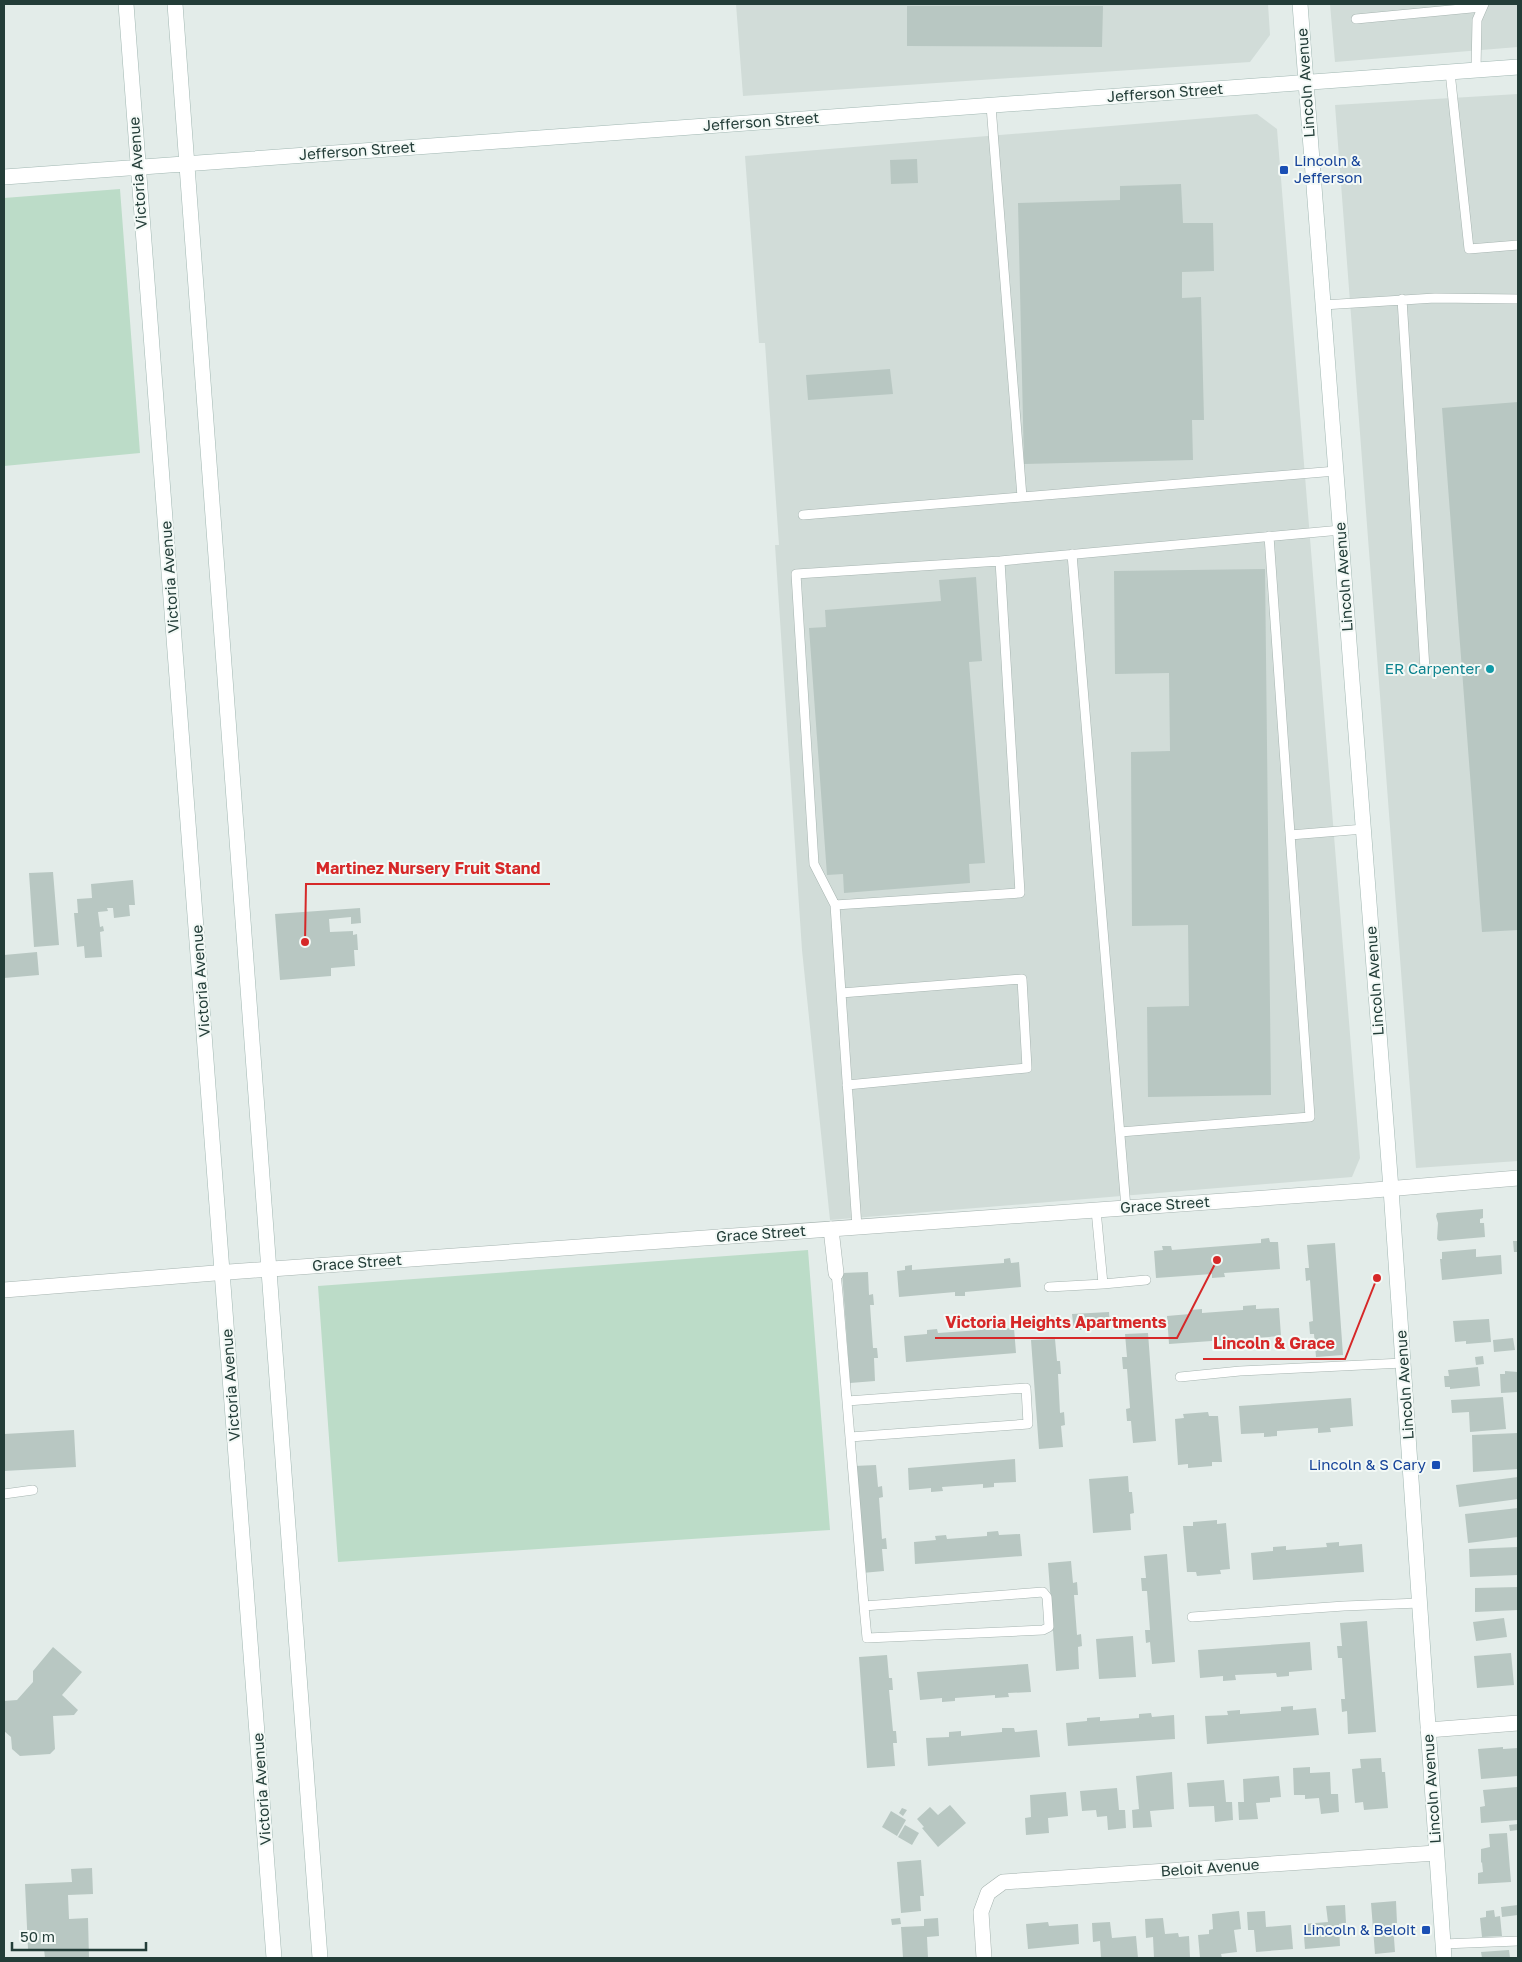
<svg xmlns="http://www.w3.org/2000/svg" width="1522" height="1962" viewBox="0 0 1522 1962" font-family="'Golos Text',sans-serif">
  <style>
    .built { fill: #d1dcd8 }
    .green { fill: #bcdcc8 }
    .building { fill: #b8c7c2 }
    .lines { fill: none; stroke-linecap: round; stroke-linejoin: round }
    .lane-casing { stroke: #a6b4b0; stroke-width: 10 }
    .street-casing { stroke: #a6b4b0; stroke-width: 16 }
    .secondary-casing { stroke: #a1b7b2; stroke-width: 16 }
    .lane { stroke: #fff; stroke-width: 9 }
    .street { stroke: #fff; stroke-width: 15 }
    .secondary { stroke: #fff; stroke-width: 15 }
    .transit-dot { fill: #1a4fb4; stroke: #f3f9f6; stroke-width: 2 }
    .culture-dot { fill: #0f9aa8; stroke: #f3f9f6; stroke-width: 2 }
    .labels { text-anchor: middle; stroke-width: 4; stroke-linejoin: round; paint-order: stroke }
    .street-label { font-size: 15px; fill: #233d38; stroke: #f3f9f6 }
    .transit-label { font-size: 15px; fill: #164399; stroke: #f3f9f6; text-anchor: end }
    .culture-label { font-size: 15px; fill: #0d838f; stroke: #f3f9f6; text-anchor: end }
    .leader { fill: none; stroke: #d62828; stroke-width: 2 }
    .callout-dot { fill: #d62828; stroke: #f3f9f6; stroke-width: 2 }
    .callout-label { font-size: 16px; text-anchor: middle; font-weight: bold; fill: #d62828; stroke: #f3f9f6; stroke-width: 4; stroke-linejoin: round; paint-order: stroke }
  </style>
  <rect width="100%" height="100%" fill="#e3ece9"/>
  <path class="built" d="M736,4h532l2,31 -20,27 -507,34z
    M1330,4h188v43l-183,15z
    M1518,94v1067l-102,7 -81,-1063z
    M1257,114l20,15 83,1029 -8,19 -522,43 -28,-270 -27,-405h4l-14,-202h-6l-14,-187z"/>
  <path class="green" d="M120,189l20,264 -136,13v-268z
    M808,1250l22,280 -492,32 -20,-276z"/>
  <path class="building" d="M907,6h196l-1,41 -195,-1z
    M917,159l1,24 -27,1 -1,-24z
    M1181,184l2,39h30l1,48 -32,1v26l19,-1 3,123h-12l1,40 -169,4 -6,-261 102,-3v-14z
    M890,369l3,25 -85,6 -2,-25z
    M1518,402v528l-36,2 -40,-524z
    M1265,569l6,526 -123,2 -1,-90 42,-1 -1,-81 -56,1 -1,-174 39,-1 -1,-78 -54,1 -1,-103z
    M976,577l6,84 -13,1 16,201 -16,1 1,19 -126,10 -1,-19 -16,1 -18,-247 17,-1 -1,-17 116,-9 -2,-21z
    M53,872l6,73 -25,2 -5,-74z
    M133,880l2,25h-6l1,11 -16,2 -1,-10h-6l1,3 -10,1 2,15 3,-1 1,5 -4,1 2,25 -17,1 -1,-12 -7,1 -3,-34h4l-1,-14 15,-1 -1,-14z
    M360,908l1,15 -10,1v-7l-22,2 1,13 23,-1v4l4,-1 1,16h-4l1,16 -24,2v8l-51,4 -5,-66z
    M37,952l2,23 -35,3v-23z
    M1483,1209v9l-3,1v4h4l1,14 -46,4 -2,-2 1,-16 -2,-7 1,-3z
    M1269,1238l1,4h8l2,27 -56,4 1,4 -13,1v-4l-56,4 -2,-27 9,-1 -1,-4h9l1,4 89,-7v-4z
    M1513,1241h5v11h-4z
    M1335,1243l8,112 -27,2 -2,-23h-4l-1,-12 4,-1 -3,-41 -4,1 -1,-13h4l-2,-23z
    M1476,1249v8l25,-2 1,19 -60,6 -2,-21h2v-7z
    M1010,1258l1,5 8,-1 2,25 -56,5v4h-10v-4l-56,5 -2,-26 8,-1v-4l7,-1v5l92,-7v-4z
    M868,1272l1,23 4,-1 1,11h-4l3,43h4l1,10h-4l1,23 -25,2 -8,-110z
    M1256,1305v4l23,-1 2,28 -112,8 -2,-28 23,-2v-4l12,-1v4l41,-3v-4z
    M1109,1312l1,16 -36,2 -2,-16z
    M1489,1319l2,23 -25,2v-3l-11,1 -2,-21z
    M980,1326h11v3l23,-1 2,25 -110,9 -2,-26 23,-2v-4l10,-1 1,4 42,-3z
    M1148,1333l8,108 -23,2 -2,-22h-4l-1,-12 4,-1 -3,-39h-4l-1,-12h5l-2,-23z
    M1513,1338l2,12 -21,2 -1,-12z
    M1055,1339l2,22h3l1,13h-3l2,39 4,-1 1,13 -4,1 2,21 -24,2 -8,-109z
    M1483,1356l1,8 -8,1 -1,-8z
    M1478,1367l2,19 -30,3v-2h-5l-1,-11h5l-1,-6z
    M1505,1371l13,1v20l-17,1 -1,-19h5z
    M1503,1397l3,32 -36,3 -1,-20 -17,1 -1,-13z
    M1351,1398l2,28 -23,2 1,4 -13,1v-5l-41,3v5l-13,1v-4l-23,1 -2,-28z
    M1208,1412l1,4h9l4,46h-10v4l-24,2v-4l-10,1 -3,-46 9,-1 -1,-4z
    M74,1430l2,37 -72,4v-37z
    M1518,1433v36l-45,3 -1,-37z
    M1015,1459l1,23 -22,1v4l-11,1v-4l-41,3 1,4 -12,1v-4l-22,2 -1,-22z
    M876,1465l2,22 4,-1 1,11 -4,1 3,41 4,-1 1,11h-5l2,22 -22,2 -8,-107z
    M1128,1476l1,16h3l2,21 -4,1 1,16 -38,3 -4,-54z
    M1518,1477v22l-59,8 -3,-22z
    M1518,1508v29l-50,6 -3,-29z
    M1217,1520v4l9,-1 4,46 -10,1 1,4 -24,2 -1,-4h-9l-4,-46h10v-4z
    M998,1531l1,4 21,-1 2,22 -107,8 -1,-22 22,-2 -1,-4 11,-1 1,4 40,-3v-4z
    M1339,1542v4l23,-2 2,28 -111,8 -2,-27 22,-2v-4l13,-1v4l41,-3 -1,-4z
    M1518,1547v28l-48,2 -1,-28z
    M1167,1554l8,108 -23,2 -2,-22 -4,1 -1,-13h5l-3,-39h-5l-1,-13h5l-2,-22z
    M1071,1561l2,22 4,-1 1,13h-4l3,40 4,-1 1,12 -4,1 1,22 -23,2 -8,-108z
    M1518,1587v23l-43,2v-24z
    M1504,1618l3,19 -31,4 -3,-19z
    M1367,1621l9,111 -28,2 -1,-23 -5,1 -1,-13h4l-3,-41h-4l-1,-12h5l-2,-23z
    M1133,1636l3,41 -37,2 -3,-40z
    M1310,1642l2,28 -23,2v4l-12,1 -1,-4 -41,2 1,5 -13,1v-5l-23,2 -2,-28z
    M53,1647l29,25 -20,23 16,15 -4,5 -21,1 2,33 -5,5 -30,2 -8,-7 -1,-12 -7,-6v-30l13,-1 16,-18v-11z
    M1511,1653l3,32 -37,3 -3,-32z
    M887,1655l2,23h3l1,12h-4l4,41h3l1,12h-4l2,23 -28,2 -8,-111z
    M1028,1664l3,28 -23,1 1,4 -14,1v-3l-40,3v3l-13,1v-4l-22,2 -3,-28z
    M1293,1706v4l23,-2 3,27 -112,9 -2,-28 23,-1 -1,-4 13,-1v4l41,-3v-4z
    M1151,1713l1,4 22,-2 1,24 -107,7 -2,-23 21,-2v-3l13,-1v4l39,-3v-4z
    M1002,1728h12l1,4 22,-2 3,27 -112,9 -2,-28 23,-1v-5l12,-1v5l41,-4z
    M1503,1747v2l15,-1v28l-37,3 -3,-30z
    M1381,1758l1,14h3l3,36 -24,2 -1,-8 -8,1 -3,-34 9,-1 -1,-9z
    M1310,1767v6l20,-1 1,22h7l1,18 -18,2 -2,-16 -14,1v-4h-11l-1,-27z
    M1172,1772l2,37 -24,2 2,16 -19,1 -1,-18 7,-1 -3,-33z
    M1279,1776l2,21 -11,1v4l-14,1 2,16 -19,1 -1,-18h6l-1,-23z
    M1224,1780l2,22h6l1,18 -18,2 -1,-16 -25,1 -2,-24z
    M1517,1787l1,33 -37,3 -1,-16 5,-1 -2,-16z
    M1117,1788l2,22h6l1,18 -18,2 -1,-14 -10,1 -1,-7 -14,1 -2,-20z
    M1066,1792l2,24 -20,2 1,15 -23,2 -1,-17 6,-1 -1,-22z
    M950,1805l16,18 -28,24 -16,-19 2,-1 -7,-8 13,-12 8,8z
    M902,1808l5,2 -4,6 -4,-3z
    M891,1811l15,9 -9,16 -15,-9z
    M1518,1824v6l-8,1 -1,-6z
    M905,1825l14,8 -7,12 -14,-8z
    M1507,1833l4,49 -33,2v-11l5,-1 -1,-10 -1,1v-14l9,-2 -1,-13z
    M921,1860l3,36h-4l1,15 -20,2 -4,-51z
    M92,1868l1,26 -25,1 1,24 19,-1 1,40h-44l-1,-9h-16l-3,-65 47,-2 -1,-13z
    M1396,1901l1,22 -4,1 2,28 -20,2 -4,-51z
    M1345,1905l1,18 -7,1 1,22 -35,3 -2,-25 25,-2 -2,-16z
    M1518,1905v10l-16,2 -1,-10z
    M1494,1910l1,7 5,-1 2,20 -20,1 -2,-19 6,-1v-6z
    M1239,1911l2,18 -7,1 3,22 -16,2 1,4h-22l-2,-23 11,-1v-4l4,-1 -1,-15z
    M1265,1911l1,16 25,-2 2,24 -37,3 -2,-22h-6l-1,-18z
    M900,1918l1,6 -9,1 -1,-6z
    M938,1918l1,18 -12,1 1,21h-25l-2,-31 23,-1v-7z
    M1163,1918l2,16 13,-1 1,4 10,-1 1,22h-36l-1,-21 -7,1 -1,-19z
    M1048,1922l1,4 29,-2 1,20 -51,5 -2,-25z
    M1110,1922l2,16 24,-2 2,22h-37l-1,-17 -7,1 -1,-19z
    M1509,1950l1,8h-28l-1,-6z"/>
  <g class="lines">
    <defs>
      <path id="lane" d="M1356,19l126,-12
        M1476,70l1,-50 7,-16
        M1450,72l19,177 49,-4
        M991,106l31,391
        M1402,299l23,370
        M1323,305l112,-7 83,1
        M803,515l533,-44
        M1072,554l54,654
        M1000,561l20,332 -185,12 -21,-41 -18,-290 204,-13 341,-31
        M1290,835l74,-6
        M835,905l22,322
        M841,993l181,-14 5,89 -180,17
        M1120,1132l190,-15 -41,-581
        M836,1273l2,20 26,313 3,32 176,-8 6,-3 -2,-30 -4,-5 -179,14
        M1103,1284l43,-4
        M1049,1287l54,-3 -7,-74
        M1180,1377l60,-6 163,-8
        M847,1401l179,-13 2,36 -178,13
        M4,1494l29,-4
        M1192,1617l152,-11 76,-3
        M1443,1944l75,-3"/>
      <path id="street" d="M831,1229l5,44
        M4,1290l211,-17 1147,-82 156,-13
        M1428,1730l90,-7
        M984,1958l-3,-46 7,-19 15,-11 433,-29"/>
      <path id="secondary" d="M126,4l148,1954
        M175,4l145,1954
        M1300,4l91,1185 53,769
        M4,177l1514,-110"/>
    </defs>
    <use href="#lane" class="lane-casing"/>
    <use href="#street" class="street-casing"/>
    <use href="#secondary" class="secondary-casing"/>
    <use href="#lane" class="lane"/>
    <use href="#street" class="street"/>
    <use href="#secondary" class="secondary"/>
  </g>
  <g class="transit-dot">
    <rect x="1279" y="165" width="10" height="10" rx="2.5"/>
    <rect x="1431" y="1460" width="10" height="10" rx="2.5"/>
    <rect x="1421" y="1925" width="10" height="10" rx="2.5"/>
  </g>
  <circle class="culture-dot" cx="1490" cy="669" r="5"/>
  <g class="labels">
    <g class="street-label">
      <text transform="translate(1306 83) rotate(-94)" y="5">Lincoln Avenue</text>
      <text transform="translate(1165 93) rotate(-4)" y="5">Jefferson Street</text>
      <text transform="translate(761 122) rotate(-4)" y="5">Jefferson Street</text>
      <text transform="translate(357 151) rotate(-4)" y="5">Jefferson Street</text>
      <text transform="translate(138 173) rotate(-94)" y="5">Victoria Avenue</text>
      <text transform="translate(170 577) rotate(-94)" y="5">Victoria Avenue</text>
      <text transform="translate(1344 577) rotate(-94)" y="5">Lincoln Avenue</text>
      <text transform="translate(201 981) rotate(-94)" y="5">Victoria Avenue</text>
      <text transform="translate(1375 981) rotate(-94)" y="5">Lincoln Avenue</text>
      <text transform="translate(1165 1205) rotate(-4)" y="5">Grace Street</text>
      <text transform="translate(761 1234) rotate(-4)" y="5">Grace Street</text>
      <text transform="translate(357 1263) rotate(-4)" y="5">Grace Street</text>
      <text transform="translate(231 1385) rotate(-94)" y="5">Victoria Avenue</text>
      <text transform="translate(1405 1385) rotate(-94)" y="5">Lincoln Avenue</text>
      <text transform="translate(262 1789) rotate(-94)" y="5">Victoria Avenue</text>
      <text transform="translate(1432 1789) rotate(-94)" y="5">Lincoln Avenue</text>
      <text transform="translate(1210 1868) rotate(-4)" y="5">Beloit Avenue</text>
    </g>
    <g class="transit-label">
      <text x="1294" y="166" text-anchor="start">Lincoln &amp;<tspan x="1294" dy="17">Jefferson</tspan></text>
      <text x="1426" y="1470">Lincoln &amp; S Cary</text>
      <text x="1416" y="1935">Lincoln &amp; Beloit</text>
    </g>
    <g class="culture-label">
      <text x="1480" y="674">ER Carpenter</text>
    </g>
  </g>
  <path class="leader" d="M305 942L306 884H550M1217 1260L1177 1338H935M1377 1278L1345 1359H1203"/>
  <g class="callout-dot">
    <circle cx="305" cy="942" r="5"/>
    <circle cx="1217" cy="1260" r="5"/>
    <circle cx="1377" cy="1278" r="5"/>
  </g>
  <g class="callout-label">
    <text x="428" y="874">Martinez Nursery Fruit Stand</text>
    <text x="1056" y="1328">Victoria Heights Apartments</text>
    <text x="1274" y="1349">Lincoln &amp; Grace</text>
  </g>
  <rect width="1522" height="1962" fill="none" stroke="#233d38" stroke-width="10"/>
  <path d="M12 1942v8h134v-8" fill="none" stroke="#233d38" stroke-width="2.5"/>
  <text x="20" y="1942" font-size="15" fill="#233d38" stroke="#f3f9f6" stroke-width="4" paint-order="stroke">50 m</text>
</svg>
